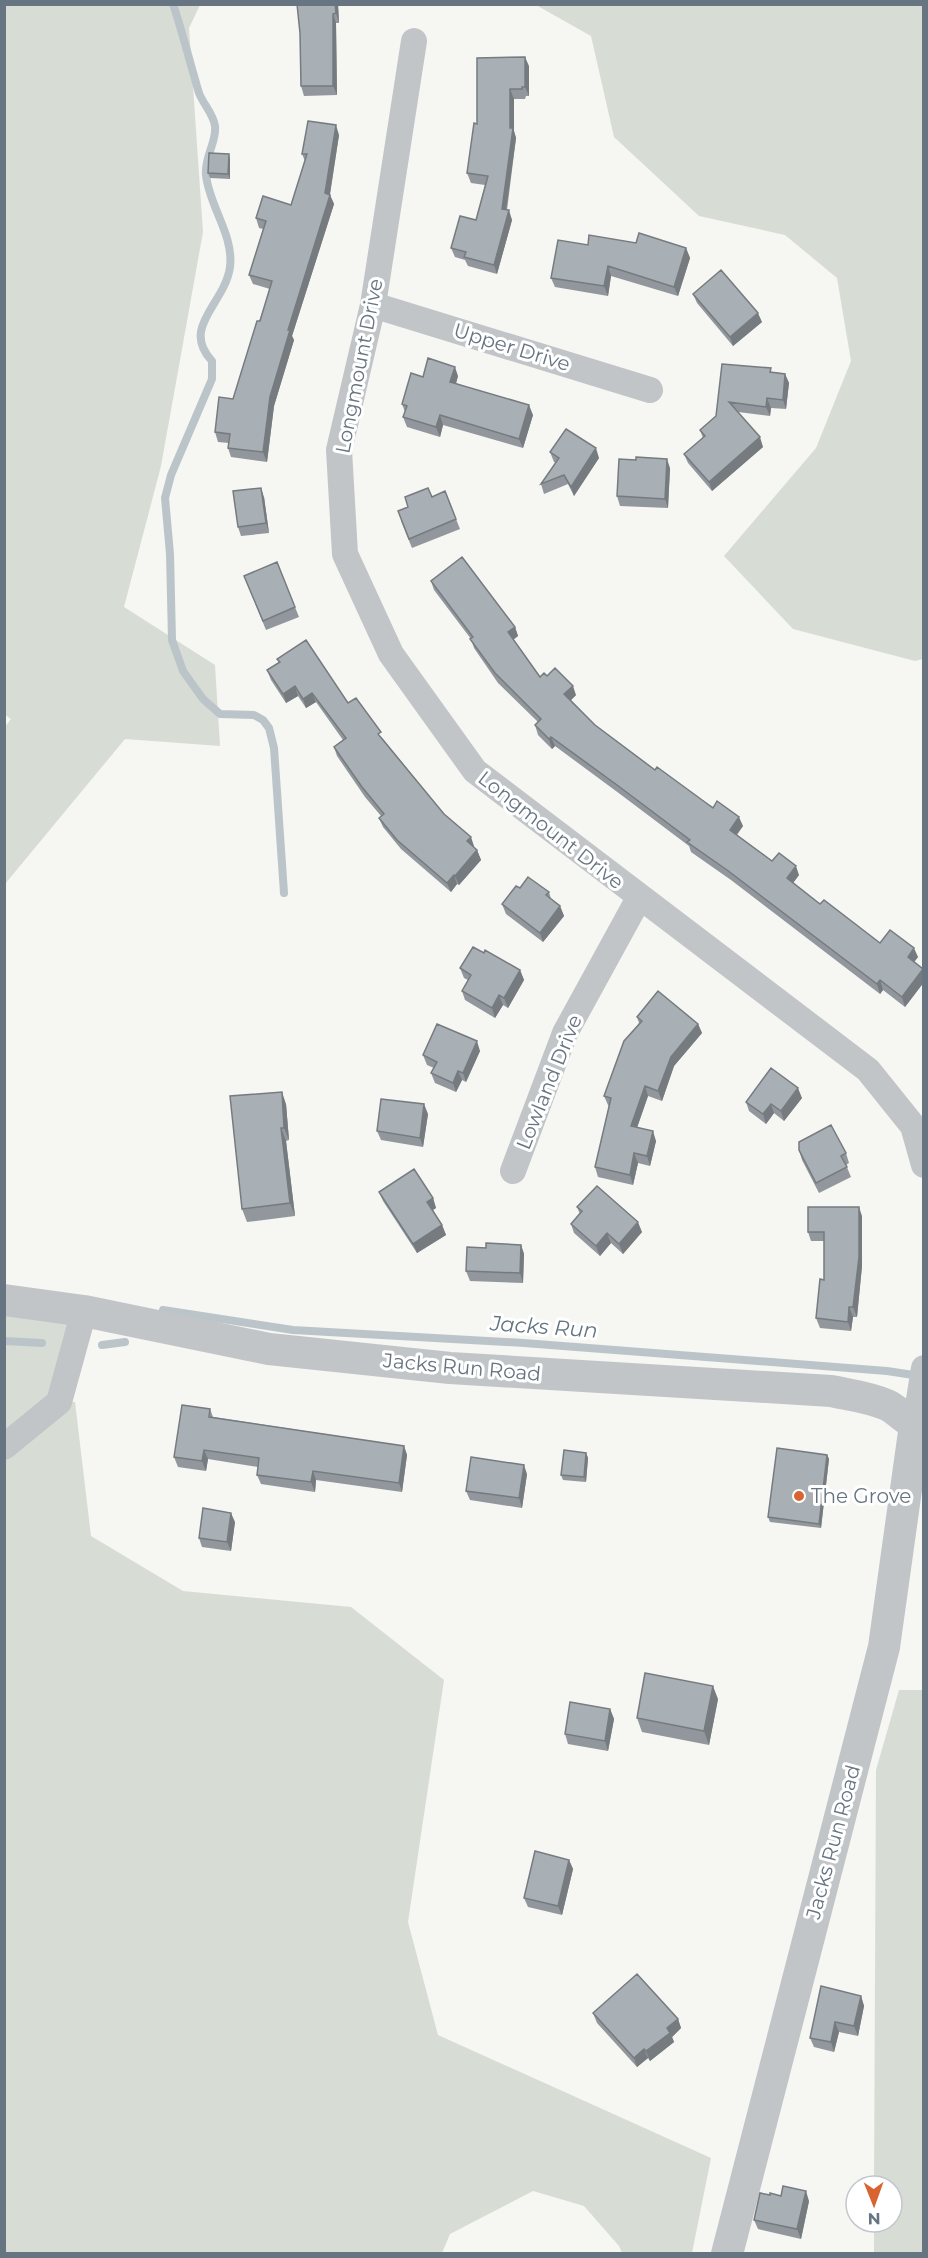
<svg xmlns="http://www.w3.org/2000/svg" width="928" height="2258" viewBox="0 0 928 2258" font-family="Montserrat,sans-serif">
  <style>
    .green { fill: #d7ddd4 }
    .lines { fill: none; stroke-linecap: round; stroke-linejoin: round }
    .stream { stroke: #bbc5c9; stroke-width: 8 }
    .minor { stroke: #c1c5c8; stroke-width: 26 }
    .tertiary { stroke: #c1c5c8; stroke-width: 32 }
    .wall { fill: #91979c }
    .shaded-wall { fill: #767b7f }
    .building { fill: #a9b0b5; stroke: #767b7f; stroke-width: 1.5 }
    .poi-dot { fill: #d86531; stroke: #fff; stroke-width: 2 }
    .labels { text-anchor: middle; stroke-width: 6; stroke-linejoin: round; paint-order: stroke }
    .street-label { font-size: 20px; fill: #677482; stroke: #fff }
    .poi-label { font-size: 20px; fill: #677482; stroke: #fff; text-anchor: start }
    .water-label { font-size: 21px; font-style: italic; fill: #63757f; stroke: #fff }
  </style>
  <rect width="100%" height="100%" fill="#f6f6f3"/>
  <path class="green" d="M5,4l195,1 -11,23 14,204 -42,234 -37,141 91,58 5,81 -95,-7 -120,145 -1,-156 7,-9 -7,-5z
    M536,5h387v654l-8,2 -122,-32 -69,-73 92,-108 35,-87 -14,-83 -52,-43 -86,-19 -85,-79 -23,-101z
    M5,1300l79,11 -24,91h15l16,134 92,55 168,16 93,73 -36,242 30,113 273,123 -19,95h-70l-3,-7 -35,-40 -51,-15 -83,43 -8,19 -437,1z
    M899,1690h25v563l-50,1v-32h18v-36h-18l2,-416z"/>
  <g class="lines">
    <path class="stream" d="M173,4c10,30 17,59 26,89 4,11 14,20 16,33 2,16 -11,31 -9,49 3,31 28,60 24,92 -5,37 -50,60 -18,94v18l-41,96 -6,23 5,56 2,86 11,31 20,28 17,15 34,1 9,5 6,8 5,20 10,145
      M163,1310l130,20 231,13 363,28 33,5
      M4,1341l38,2
      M102,1345l23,-3"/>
    <path class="minor" d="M414,41l-41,264 -34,145 6,104 46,100 84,117 393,299 45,56 11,39
      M373,305l277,85
      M513,1171l52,-138 74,-135
      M915,1425l9,-57
      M4,1447l55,-45 25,-91"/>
    <path class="tertiary" d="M4,1300l80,11 185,38 181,19 381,23c19,4 38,6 56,14 13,6 21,20 37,20
      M727,2254l157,-607 31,-222"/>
  </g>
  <path class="wall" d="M338,4l1,19h-3l1,72 -33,1 -3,-10 -1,-53z
    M529,66v30h-3l-1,3h-11v32l2,7 -9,72 5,10 -15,54 -29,-8 -3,-6 -10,-3 -4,-9 25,-28 9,-35 -14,-2 -4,-10 10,-49z
    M339,135l-9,60 4,9 -42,132 2,4 -20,66 -7,56 -36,-5 -3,-9 1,-5 -11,-1 -3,-10 18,-33 37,-110 -17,-5 -4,-9 14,-46 -4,-1 -3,-10 35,-13 14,-44 -3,-7z
    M230,159v20l-20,-1 -2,-5z
    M636,243l50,5 4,10 -12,38 -67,-20 -3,20 -53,-9 -4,-9 37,-33z
    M693,294l69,28 -29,24 -36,-43z
    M722,364l63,10 4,9 -3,26 -15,-1 -1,8 -32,-4 25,35 -51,44 -24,-28 -4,-9 19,-16 -3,-8 16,-14z
    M458,376l-2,7 77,32 -10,33 -80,-23 -3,12 -33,-10 -4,-10 2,-5 -3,-8 21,-27z
    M550,452l49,6 -25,38 -6,-12 -24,10 -3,-10 15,-21 -2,-1z
    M670,468l-2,40 -48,-2 -3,-10z
    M445,491l15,38 -48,19 -11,-27 31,-24z
    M264,497l5,36 -28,3 -3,-9z
    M244,576l51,31 4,10 -33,13z
    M431,581l84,46 3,9 -5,4 27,37 7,-1 29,19 -5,5 24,25 60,45 88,56 -6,9 35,26 27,14 -6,8 27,21 60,39 38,14 -4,5 9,7 1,13 -19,25 -22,-17 -3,4 -149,-114 -40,-28 -2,-6 -69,-52 -65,-48 -3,3 -14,-14 -3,-10 3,-3 -40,-39 -24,-35 -3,-9 -37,-49z
    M277,659l71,44 36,37 60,74 30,32v1l3,3 4,10 -22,25 -2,-1 -6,8 -50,-43 -18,-22 -4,-9 2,-2 -16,-19 -28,-41 -3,-9 9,-7 -27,-38 -10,6 -8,-12 -12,7 -15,-23 -4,-10 12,-7z
    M520,888l29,4 2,7 9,7 4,10 -21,26 -37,-28 -4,-10z
    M484,953l36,17 4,10 -16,28 -5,-3 -8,13 -30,-18 -3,-9 6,-11 -4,-2 -4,-10z
    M637,1017l61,7 4,9 -28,33 -12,35 -14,-5 -11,32 19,13 -6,25 -12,-3 -5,22 -35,-8 -3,-10 14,-61 -1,-1 -4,-9 35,-73z
    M480,1051l-14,31 -4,-2 -6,12 -21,-9 -4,-10 3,-5 -7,-3 -4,-10z
    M802,1098l-18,23 -10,-8 -8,11 -17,-13 -3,-9z
    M286,1104l3,36 -3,1 9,75 -48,6 -5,-13z
    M428,1114l-5,33 -42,-7 -4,-9z
    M799,1150l47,3 3,10 -3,2 5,12 -32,16 -17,-33z
    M379,1192l54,6 3,10 -3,2 9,15 4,10 -29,18 -34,-52z
    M577,1207l65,25 -19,22 -12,-11 -11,13 -26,-23 -3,-9 9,-10z
    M862,1216v50l-5,51h-4l-2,14 -31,-3 -4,-10 8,-38v-39h-13l-3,-9z
    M521,1245l3,9 -1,29 -53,-2 -4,-10z
    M210,1409l3,8 191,29 3,9 -5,37 -86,-12 -1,12 -54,-8 -4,-9 1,-8 -50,-8 -2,12 -28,-4 -4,-10z
    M586,1453l2,5 -2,24 -23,-2 -2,-5z
    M827,1455l2,4 -8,69 -51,-6 -2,-5z
    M527,1474l-5,34 -52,-8 -4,-9z
    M235,1522l-4,29 -29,-4 -3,-9z
    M718,1699l-9,46 -67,-13 -5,-14z
    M610,1709l4,10 -6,32 -40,-7 -3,-10z
    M569,1860l4,9 -11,46 -34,-8 -4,-9z
    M861,1996l3,10 -6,30 -19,-4 -5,20 -20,-5 -4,-9z
    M593,2013l85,6 3,9 -9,9 2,5 -24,19 -2,-3 -11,9 -40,-44z
    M770,2195l11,1 28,5 -8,38 -43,-10 -4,-9z"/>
  <path class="shaded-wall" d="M335,4h3l1,19 -3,-10z
    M333,14l3,9 1,72 -4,-9z
    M525,57l4,9v30l-4,-9z
    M510,89l4,10v32l2,7 -11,80 -3,-9 8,-81z
    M336,125l3,10 -10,64 1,-4 4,9 -42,132 2,4 -20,66 -7,56 -4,-10 7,-55 55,-204z
    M229,154l1,5v20l-2,-5z
    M509,210l3,10 -15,54 -3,-9z
    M686,248l4,10 -12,38 -4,-9z
    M608,266l3,10 -3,20 -4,-10z
    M758,313l4,9 -29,24 -3,-9z
    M455,367l3,9 -4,15 -4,-9z
    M785,374l4,9 -3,26 -3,-9z
    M767,398l4,10 -1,8 -4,-9z
    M529,405l4,10 -10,33 -4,-9z
    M440,415l3,10 -3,12 -4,-10z
    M760,437l3,10 -51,44 -3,-9z
    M596,448l3,10 -25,38 -3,-9z
    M667,459l3,9 -2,40 -3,-9z
    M261,488l3,9 5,36 -3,-10z
    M515,627l3,9 -7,5 -3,-9z
    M295,686l3,10 -12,7 -3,-9z
    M573,686l3,9 -8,8 -4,-9z
    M312,693l4,9 -10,6 -3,-9z
    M551,737l4,9 -3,3 -3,-10z
    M739,817l4,9 -10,13 -3,-9z
    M471,837l3,9 -3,5 -4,-10z
    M477,850l4,10 -22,25 -4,-9z
    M796,866l3,9 -9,12 -3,-9z
    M454,875l3,9 -6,8 -4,-9z
    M560,906l4,10 -21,26 -3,-9z
    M914,948l4,9 -7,9 -3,-9z
    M923,969l1,13 -19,25 -3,-10z
    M520,970l4,10 -16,28 -4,-10z
    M880,980l3,10 -3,4 -3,-10z
    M499,995l4,10 -8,13 -3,-10z
    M698,1024l4,9 -28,33 -12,35 -4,-10 13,-34z
    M477,1041l3,10 -14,31 -3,-9z
    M458,1071l4,9 -6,12 -3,-9z
    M645,1086l3,10 -14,40 -3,-10z
    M798,1088l4,10 -18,23 -3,-10z
    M282,1092l4,12 3,36 -5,-12z
    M424,1104l4,10 -5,33 -3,-9z
    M771,1104l3,9 -8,11 -3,-10z
    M281,1128l5,13 9,75 -5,-13z
    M653,1131l3,10 -6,25 -3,-10z
    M634,1153l4,10 -5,22 -3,-10z
    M433,1198l3,10 -5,3 -4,-9z
    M859,1207l3,9v50l-5,51 -4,-10z
    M638,1222l4,10 -19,22 -4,-10z
    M442,1225l4,10 -29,18 -4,-9z
    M607,1233l4,10 -11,13 -4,-10z
    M521,1245l3,9 -1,29 -3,-10z
    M849,1307l4,10 -2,14 -3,-9z
    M404,1446l3,9 -5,37 -3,-9z
    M204,1450l4,9 -2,12 -4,-10z
    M586,1453l2,5 -2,24 -2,-5z
    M827,1455l2,4 -8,69 -2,-4z
    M524,1465l3,9 -5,34 -3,-10z
    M313,1471l3,9 -1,12 -4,-10z
    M231,1513l4,9 -4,29 -4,-9z
    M713,1686l5,13 -9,46 -5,-14z
    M610,1709l4,10 -6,32 -3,-10z
    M569,1860l4,9 -11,46 -4,-9z
    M861,1996l3,10 -6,30 -4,-10z
    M678,2019l3,9 -9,9 2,5 -24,19 -4,-10 21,-23z
    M835,2022l4,10 -5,20 -3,-10z
    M644,2049l4,9 -11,9 -3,-9z
    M806,2191l3,10 -8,38 -4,-10z"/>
  <path class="building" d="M297,4h38l1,9 -3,1v72h-32l-1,-53z
    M525,57v30h-3v2h-12v39h3l-11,81 7,1 -15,55 -30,-8 2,-5 -15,-4 9,-32 16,4 12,-44 -21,-3 7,-50 3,1v-66z
    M308,121l28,4 -11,68 5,2 -42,135h2l-20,67 -7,55 -35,-4 2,-14 -15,-2 4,-35 14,2 24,-78h3l12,-40 -23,-6 17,-54 -10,-3 7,-22 28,9 16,-51h-5z
    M209,153l20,1 -1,20 -20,-1z
    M639,233l47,15 -12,39 -66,-21 -4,20 -53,-8 7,-38 30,5 1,-10 47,8z
    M721,270l37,43 -28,24 -37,-43z
    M428,358l27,9 -5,15 79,23 -10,34 -79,-24 -4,12 -33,-10 4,-11 -5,-2 9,-31 12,4z
    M722,364l49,4 -1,4 15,2 -2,26 -16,-2 -1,9 -37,-5 31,35 -51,45 -25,-28 21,-18 -5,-6 16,-14z
    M566,429l30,19 -25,39 -7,-12 -23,9 18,-26 -9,-6z
    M636,457l31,2 -2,40 -48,-3 2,-37 17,1z
    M261,488l5,35 -28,4 -5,-36z
    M428,488l4,9 13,-6 11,28 -47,20 -11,-28 10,-4 -3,-10z
    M462,557l53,70 -7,5 32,45 4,-4 3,3 8,-8 18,18 -9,8 31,31 60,45 2,-3 56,41 4,-7 22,16 -9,13 42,31 7,-8 17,13 -9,12 33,26 4,-4 56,43 10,-13 24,18 -6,9 15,12 -21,28 -22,-17 -3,4 -150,-114 -40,-28 3,-2 -73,-55 -66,-48 -2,2 -14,-14 6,-6 -46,-46 -25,-34 3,-2 -42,-56z
    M277,562l18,45 -32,14 -19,-45z
    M306,640l42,63 8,-5 25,34 -3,2 66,80 27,23 -4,4 10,9 -22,26 -1,-1 -7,8 -50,-43 -18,-22 5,-4 -22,-27 -28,-40 12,-9 -34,-45 -9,6 -8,-13 -12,8 -16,-24 13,-8 -3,-3z
    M528,877l21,15 -3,3 14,11 -20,27 -38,-29 14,-18 4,2z
    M473,947l11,6 1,-3 35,20 -16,28 -5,-3 -7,13 -30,-17 9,-16 -11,-7z
    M658,991l40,33 -27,33 -13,34 -13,-5 -14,40 22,5 -6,25 -13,-3 -4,22 -35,-8 16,-69 -7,-2 20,-55 18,-20 -5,-4z
    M437,1024l40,17 -14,32 -5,-2 -5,12 -22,-10 6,-11 -14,-7z
    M771,1068l27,20 -17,23 -10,-7 -8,10 -17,-12z
    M282,1092l2,36h-3l9,75 -48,6 -12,-113z
    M381,1099l43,5 -4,34 -43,-7z
    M831,1125l15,28 -5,3 6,11 -31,16 -17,-33v-8z
    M414,1169l19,29 -6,4 15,23 -29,19 -34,-52z
    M597,1186l41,36 -19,22 -12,-11 -11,13 -25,-22 11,-13 -5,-4z
    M808,1207h51v50l-6,50h-4l-1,15 -32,-4 4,-39 4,1v-48h-16z
    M486,1243l35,2 -1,28 -54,-2 1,-24 19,1z
    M182,1405l28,4 -1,8 195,29 -5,37 -86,-12 -2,11 -54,-7 2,-17 -55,-8 -2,11 -28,-4z
    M777,1448l50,7 -8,69 -51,-7z
    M564,1450l22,3 -2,24 -23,-2z
    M471,1457l53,8 -5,33 -53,-7z
    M203,1508l28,5 -4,29 -28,-4z
    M645,1673l68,13 -9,45 -67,-13z
    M570,1702l40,7 -5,32 -40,-7z
    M535,1851l34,9 -11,46 -34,-8z
    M637,1974l41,45 -11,9 3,5 -24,18 -2,-2 -10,9 -41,-45z
    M821,1986l40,10 -7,30 -19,-4 -4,20 -21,-4z
    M783,2186l23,5 -9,38 -43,-9 6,-27 10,2v-2l11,3z"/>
  <circle class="poi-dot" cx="799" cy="1496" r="6"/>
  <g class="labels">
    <g class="street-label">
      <text transform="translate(512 347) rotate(17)" y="7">Upper Drive</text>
      <text transform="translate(359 366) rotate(-79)" y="7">Longmount Drive</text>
      <text transform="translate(551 830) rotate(38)" y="7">Longmount Drive</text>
      <text transform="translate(549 1082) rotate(-68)" y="7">Lowland Drive</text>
      <text transform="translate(462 1367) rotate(5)" y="7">Jacks Run Road</text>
      <text transform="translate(833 1842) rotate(-75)" y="7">Jacks Run Road</text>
    </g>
    <g class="poi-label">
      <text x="811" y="1503">The Grove</text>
    </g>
    <g class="water-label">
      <text transform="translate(544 1327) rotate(4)" y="7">Jacks Run</text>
    </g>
  </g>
  <rect width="928" height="2258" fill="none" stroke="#677482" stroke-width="12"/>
  <g transform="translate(874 2204) rotate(179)"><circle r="28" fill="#ffffff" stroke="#c2c7cd" stroke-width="1.5"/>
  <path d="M0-4.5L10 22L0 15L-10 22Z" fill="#d86531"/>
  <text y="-9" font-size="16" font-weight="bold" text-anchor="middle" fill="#677482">N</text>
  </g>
</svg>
